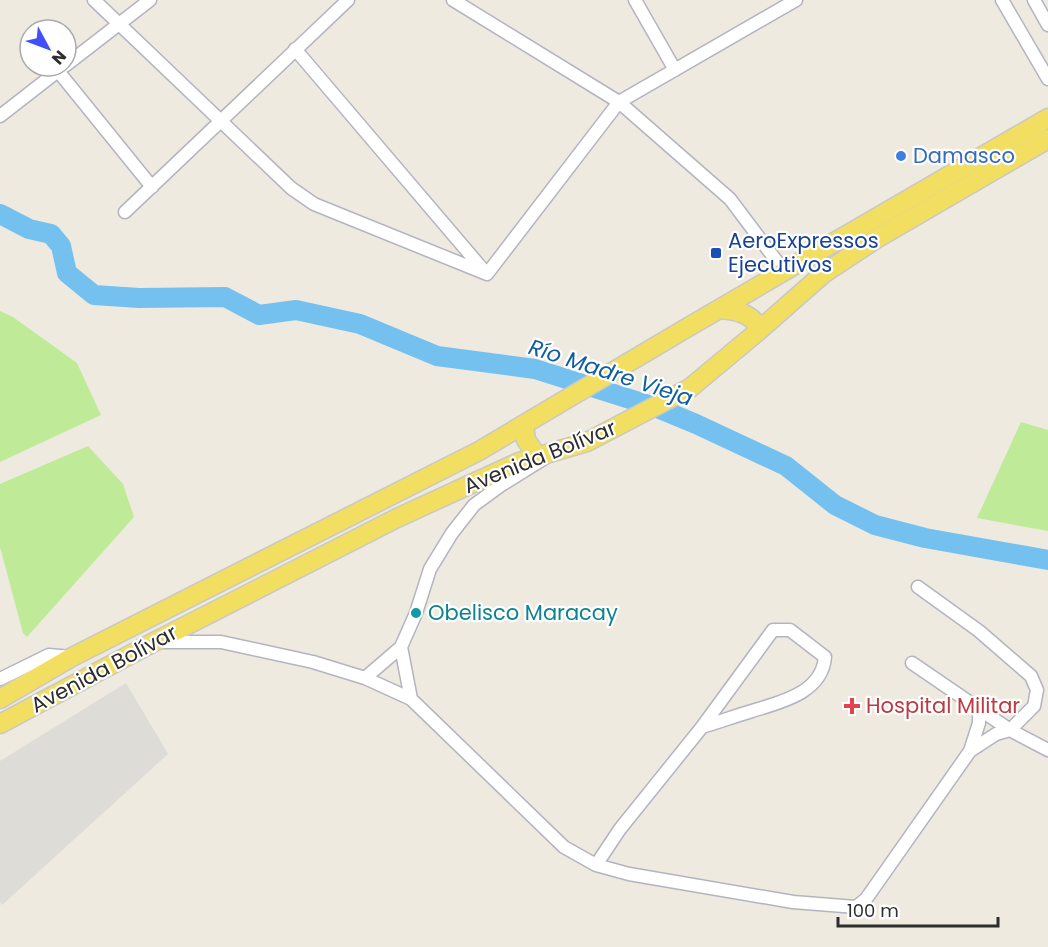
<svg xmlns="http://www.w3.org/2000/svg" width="1048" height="947" viewBox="0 0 1048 947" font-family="Poppins,sans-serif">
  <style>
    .pitch { fill: #bfeb99 }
    .plaza { fill: #dedcd7 }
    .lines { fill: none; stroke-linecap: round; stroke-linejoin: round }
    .river { stroke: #74c1f0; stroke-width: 20 }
    .minor-casing { stroke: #b3b4c0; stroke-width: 15 }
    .primary-casing { stroke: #c8c8c8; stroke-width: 21 }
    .minor { stroke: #fff; stroke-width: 12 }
    .primary { stroke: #f2df62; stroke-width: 18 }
    .shop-dot { fill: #3f7fe0; stroke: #fff; stroke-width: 2 }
    .transit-dot { fill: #1a4fb4; stroke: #fff; stroke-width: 2 }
    .culture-dot { fill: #0f9aa8; stroke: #fff; stroke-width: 2 }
    .health-dot { fill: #e0444e; stroke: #fff; stroke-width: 2 }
    .labels { text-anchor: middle; stroke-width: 4.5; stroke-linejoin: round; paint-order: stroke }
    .shop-label { font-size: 21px; fill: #366cbe; stroke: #fff; text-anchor: start }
    .transit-label { font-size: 21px; fill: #164399; stroke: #fff; text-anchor: start }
    .street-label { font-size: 21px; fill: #2d2d2d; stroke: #fff }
    .culture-label { font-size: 21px; fill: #0d838f; stroke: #fff; text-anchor: start }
    .health-label { font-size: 21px; fill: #be3a42; stroke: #fff; text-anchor: start }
    .water-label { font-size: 22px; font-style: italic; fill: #0d5ea1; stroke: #fff }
  </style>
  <rect width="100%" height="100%" fill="#eeeae0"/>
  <path class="pitch" d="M0,311l13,6 64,46 24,52 -101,47z
    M1021,422l27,8v101l-71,-13z
    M88,446l35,38 11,33 -107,120 -4,-4 -23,-86v-63z"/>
  <path class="plaza" d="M126,683l42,71 -166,151 -2,-3v-141z"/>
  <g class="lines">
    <path class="river" d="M0,214l29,15 22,5 10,12 6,27 27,22 45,3 86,-1 34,18 37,-5 64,14 77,32 98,13 120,38 41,17 90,42 49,39 40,20 50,13 123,22"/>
    <defs>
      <path id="minor" d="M94,0l197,188 23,16 173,70
        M453,0l166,102 111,97 54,72
        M635,0l40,70
        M1002,0l46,79
        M1034,0l14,25
        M295,49l190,223
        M66,65l84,-65
        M58,71l94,116
        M0,116l63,-49
        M125,212l223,-212
        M487,274l132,-172 177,-102
        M918,587l61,44 52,45 6,14 -3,16 -24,24 -14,4 -26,17
        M159,642h62l92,20 52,16 46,21 153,148 32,18 33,9 164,28 63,5 10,-8 104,-148 9,-28v-14
        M912,663l98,67 38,20
        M365,678l36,-31
        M0,679l49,-24 22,2
        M411,699l-10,-52 15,-34 14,-44 22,-36 22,-28 26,-19 45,-28
        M596,865l24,-36 82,-102 71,-97h17l35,27c-3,36 -44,45 -73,54 -17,5 -33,11 -50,16"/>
      <path id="primary" d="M721,309c17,2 30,4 39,20
        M524,425l2,15 12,17
        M0,699l72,-42 407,-206 211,-125 358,-208
        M0,724l154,-82 243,-124 122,-56 68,-20 103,-54 66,-55 67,-59 53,-35 172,-100"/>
    </defs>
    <use href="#minor" class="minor-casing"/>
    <use href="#primary" class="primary-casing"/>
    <use href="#minor" class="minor"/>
    <use href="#primary" class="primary"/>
  </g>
  <circle class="shop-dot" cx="901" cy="156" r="6"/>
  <rect class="transit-dot" x="710" y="247" width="12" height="12" rx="3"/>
  <circle class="culture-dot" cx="416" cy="613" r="6"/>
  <path class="health-dot" d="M849 697h6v6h6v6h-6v6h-6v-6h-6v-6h6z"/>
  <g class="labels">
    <g class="shop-label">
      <text x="913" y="163">Damasco</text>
    </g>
    <g class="transit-label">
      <text x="728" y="248">AeroExpressos<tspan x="728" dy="24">Ejecutivos</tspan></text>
    </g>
    <g class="street-label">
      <text transform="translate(540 457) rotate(-22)" y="7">Avenida Bolívar</text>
      <text transform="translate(104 669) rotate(-28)" y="7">Avenida Bolívar</text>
    </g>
    <g class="culture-label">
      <text x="428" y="620">Obelisco Maracay</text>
    </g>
    <g class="health-label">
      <text x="866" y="713">Hospital Militar</text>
    </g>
    <g class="water-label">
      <text transform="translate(611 372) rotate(18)" y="8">Río Madre Vieja</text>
    </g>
  </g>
  <g transform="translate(48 48) rotate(131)"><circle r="28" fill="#ffffff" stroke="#ababab" stroke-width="1.5"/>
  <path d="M0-4.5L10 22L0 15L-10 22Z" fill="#414ffb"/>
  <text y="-9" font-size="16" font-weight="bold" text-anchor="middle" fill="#2d2d2d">N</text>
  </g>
  <path d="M838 917v9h160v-9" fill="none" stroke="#2d2d2d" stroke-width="3"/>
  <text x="847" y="917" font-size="18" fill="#2d2d2d" stroke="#ffffff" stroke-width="4.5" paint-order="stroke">100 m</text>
</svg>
